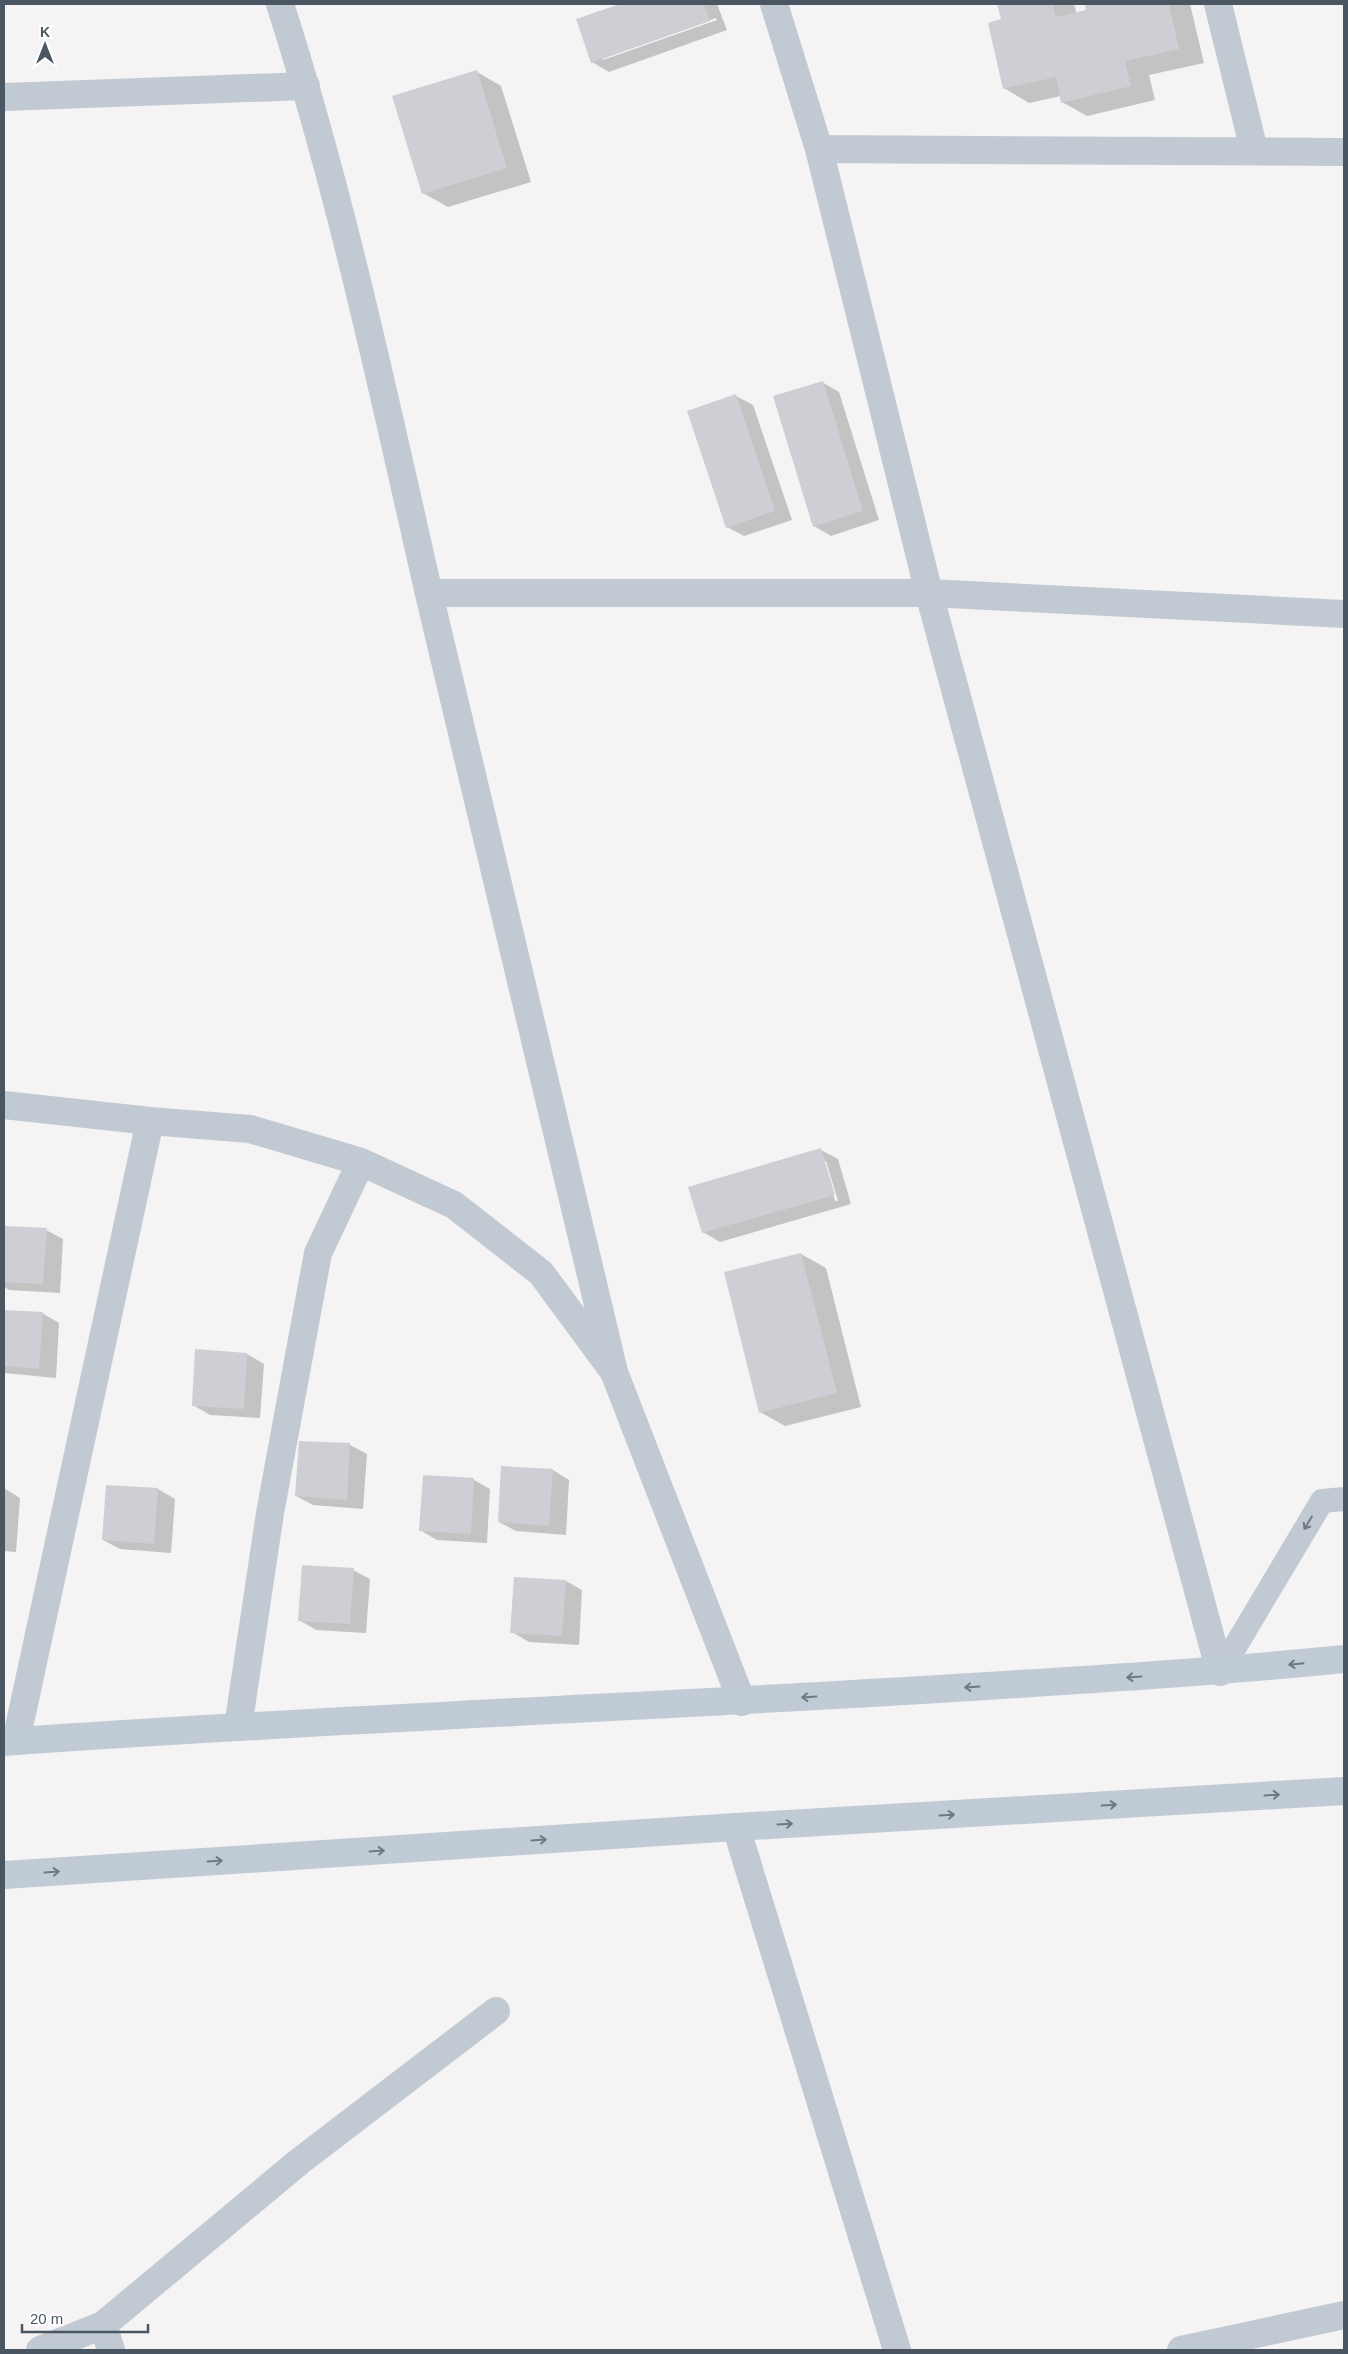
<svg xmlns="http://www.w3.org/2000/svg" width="1348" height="2354" viewBox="0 0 1348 2354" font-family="Arial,sans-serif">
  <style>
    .shadow { fill: #0003; fill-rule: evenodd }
    .building { fill: #cdcfd5 }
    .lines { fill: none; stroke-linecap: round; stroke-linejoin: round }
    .lane { stroke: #c1cad2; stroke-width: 24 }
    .street { stroke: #c1cad2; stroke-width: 28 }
    .secondary { stroke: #c1cbd6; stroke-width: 28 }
    .oneway { stroke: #6e7983 }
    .oneway2 { stroke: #6e7984 }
  </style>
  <rect width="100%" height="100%" fill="#f5f3f3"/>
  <path class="shadow" d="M623,4h94l10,26 -118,42 -17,-10 -14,-42zM716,18l1,2 -114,40v-3z
    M998,4h72l5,2 1,7 12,-2 -2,-7h104l14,59 -55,12 6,25 -68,16 -25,-14 -1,-6 -32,7 -25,-15 -2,-68z
    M477,72l24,14 30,96 -83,25 -25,-14z
    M822,382l17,10 40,128 -48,16 -17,-10z
    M736,396l17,9 39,115 -48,16 -17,-9z
    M821,1150l17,9 13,45 -131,38 -17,-10zM824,1161h2l12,40h-3z
    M4,1227l42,3 17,9 -3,54 -51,-3 -5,-3z
    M801,1254l25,14 35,139 -76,19 -25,-14z
    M4,1311l38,2 17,10 -3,55 -52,-5z
    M247,1354l17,10 -4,54 -50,-3 -17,-10z
    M350,1445l17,9 -4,55 -50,-4 -17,-9z
    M553,1470l16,10 -3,55 -50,-4 -17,-9z
    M474,1480l16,9 -3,54 -50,-3 -17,-10z
    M4,1488l16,10 -4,54 -12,-1z
    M158,1489l17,10 -4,54 -51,-4 -17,-9z
    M353,1570l17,9 -4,54 -50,-3 -17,-10z
    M566,1581l16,9 -3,55 -50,-3 -17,-10z"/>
  <path class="building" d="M620,4h84l6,17 -119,42 -15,-44z
    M997,4h56l3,13 30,-7 -1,-6h84l10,45 -54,12 6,25 -70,17 -5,-26 -53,12 -15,-66 13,-4z
    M477,70l30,98 -85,26 -30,-98z
    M823,381l40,130 -50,16 -40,-131z
    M736,394l39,117 -49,17 -39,-117z
    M821,1148l14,47 -133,38 -14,-46z
    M4,1226l43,2 -4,56 -39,-2z
    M801,1253l36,140 -78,20 -35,-141z
    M4,1310l39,2 -4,57 -35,-3z
    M195,1349l52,4 -3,56 -52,-3z
    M299,1441l51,2 -3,57 -52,-4z
    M501,1466l52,3 -4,57 -51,-4z
    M423,1475l51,3 -3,56 -52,-3z
    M106,1485l52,3 -4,56 -52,-4z
    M302,1565l52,3 -4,56 -52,-3z
    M514,1577l52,3 -4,56 -52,-3z"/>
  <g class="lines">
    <path class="lane" d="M1220,1672l102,-171 22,-2"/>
    <path class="street" d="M280,4c62,193 104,392 149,590 60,260 123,519 185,778
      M774,4l45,145 110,444 291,1079
      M1218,4l36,146
      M4,97l302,-11
      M819,149l525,3
      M429,593h500l415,21
      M4,1105l146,16 100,8 111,33 93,43 87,68 73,99 128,330
      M238,1727l32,-214 48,-260 43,-91
      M16,1741l134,-620
      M736,1827l161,523
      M103,2325l8,25
      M40,2350l63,-25 197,-164 196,-150
      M1181,2350l163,-35"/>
    <path class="secondary" d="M4,1742c316,-23 633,-34 950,-54 130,-8 260,-16 390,-29
      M4,1875l732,-48 608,-36"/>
  </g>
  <defs><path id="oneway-shaft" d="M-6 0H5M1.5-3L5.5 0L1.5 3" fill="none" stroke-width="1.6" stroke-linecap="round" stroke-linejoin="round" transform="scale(1.25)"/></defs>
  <use class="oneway" href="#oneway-shaft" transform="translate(1308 1523) rotate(121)"/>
  <g class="oneway2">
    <use href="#oneway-shaft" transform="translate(1296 1664) rotate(174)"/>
    <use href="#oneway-shaft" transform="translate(1134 1677) rotate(176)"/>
    <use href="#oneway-shaft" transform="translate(972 1687) rotate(176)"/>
    <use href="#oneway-shaft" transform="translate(809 1697) rotate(176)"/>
    <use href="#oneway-shaft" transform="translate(1272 1795) rotate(-3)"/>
    <use href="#oneway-shaft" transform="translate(1109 1805) rotate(-3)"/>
    <use href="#oneway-shaft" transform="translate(947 1815) rotate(-3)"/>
    <use href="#oneway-shaft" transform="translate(785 1824) rotate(-3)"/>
    <use href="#oneway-shaft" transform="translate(539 1840) rotate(-4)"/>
    <use href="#oneway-shaft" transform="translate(377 1851) rotate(-4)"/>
    <use href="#oneway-shaft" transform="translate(215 1861) rotate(-4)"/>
    <use href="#oneway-shaft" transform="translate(52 1872) rotate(-4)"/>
  </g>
  <rect width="1348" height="2354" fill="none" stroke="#4a5661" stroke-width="10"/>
  <g transform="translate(45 45)" stroke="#ffffff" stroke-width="4" paint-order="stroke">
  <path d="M0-4L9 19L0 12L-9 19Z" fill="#4a5661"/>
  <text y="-8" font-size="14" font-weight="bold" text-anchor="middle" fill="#4a5661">K</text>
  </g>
  <path d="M22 2324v8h126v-8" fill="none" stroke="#4a5661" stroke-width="2.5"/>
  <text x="30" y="2324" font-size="15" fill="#4a5661" stroke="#ffffff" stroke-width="4" paint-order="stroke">20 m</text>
</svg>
